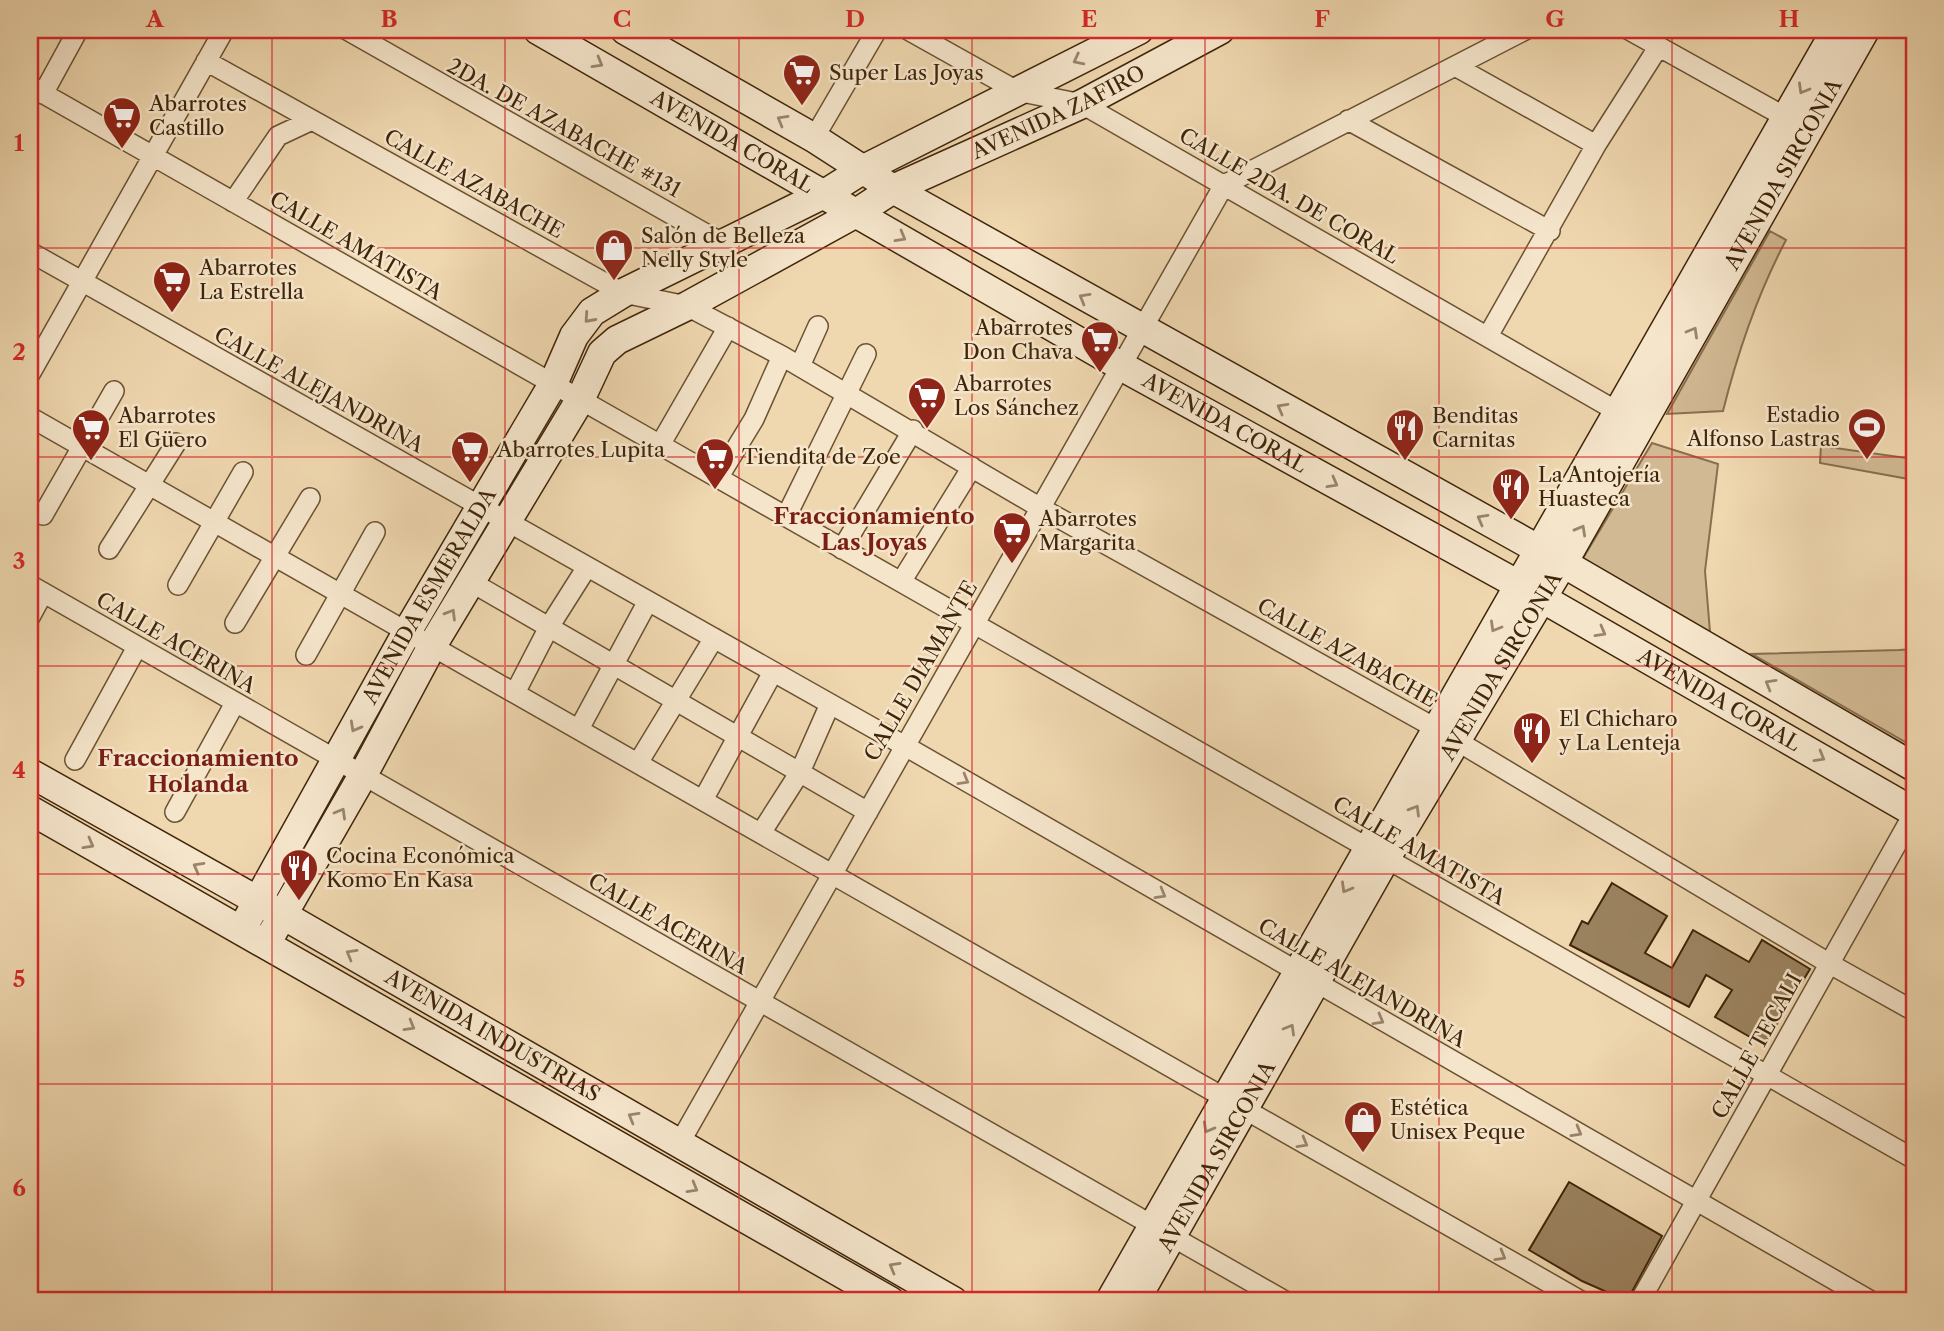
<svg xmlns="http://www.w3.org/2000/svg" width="1944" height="1331" viewBox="0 0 1944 1331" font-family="'Libre Caslon Text',serif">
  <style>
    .green { fill: #d1b993; stroke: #886f4e; stroke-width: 2 }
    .building { fill: #9b825f; stroke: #3f2509; stroke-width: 2 }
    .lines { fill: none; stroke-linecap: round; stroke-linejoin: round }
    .street-casing { stroke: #6b5232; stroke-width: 22 }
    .secondary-casing { stroke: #3f2509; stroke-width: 31 }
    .street { stroke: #f5e5cb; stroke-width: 19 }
    .secondary { stroke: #f5e5cb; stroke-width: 28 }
    .oneway { stroke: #9a856a }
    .grid { fill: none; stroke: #d62828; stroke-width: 2; stroke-opacity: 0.55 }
    .labels { text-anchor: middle; stroke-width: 5; stroke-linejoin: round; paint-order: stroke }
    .poi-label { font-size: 21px; fill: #3f2509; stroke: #f5e5cb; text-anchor: start }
    .street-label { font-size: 21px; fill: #3f2509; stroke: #f5e5cb }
    .neighbourhood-label { font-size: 23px; font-weight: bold; fill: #7a1f14; stroke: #f5e5cb }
    .neatline { fill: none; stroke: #d62828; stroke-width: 2.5 }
    .grid-label { font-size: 23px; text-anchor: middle; font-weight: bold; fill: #d62828 }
  </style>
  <rect width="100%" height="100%" fill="#efd7af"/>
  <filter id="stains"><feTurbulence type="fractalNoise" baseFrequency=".00286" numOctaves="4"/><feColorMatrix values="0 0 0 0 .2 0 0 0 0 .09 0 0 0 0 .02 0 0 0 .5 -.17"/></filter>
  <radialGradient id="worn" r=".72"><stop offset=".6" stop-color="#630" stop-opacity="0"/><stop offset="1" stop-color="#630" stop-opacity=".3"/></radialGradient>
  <path class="green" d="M1770,231l16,9c-29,55 -48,111 -63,171l-56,3z
    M1652,443l66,21 -13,107 5,61 -128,-72z
    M1821,446l93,13v21l-94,-17z
    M1914,649v98l-162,-93 147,-4z"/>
  <path class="building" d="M1612,883l55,33 -22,37 27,15 21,-38 56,32 13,-22 48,29 -46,76 -49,-28 17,-27 -26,-15 -17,32 -119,-62 12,-24 6,3z
    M1569,1182l93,54 -35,65 -45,-20 -53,-31z"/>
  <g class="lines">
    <defs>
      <path id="street" d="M347,30l375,213
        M908,30l109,61 65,13 545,313
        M1629,30l167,93
        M206,61l417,232 64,13 95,50 257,151 398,222 393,235 84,47
        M1455,66l141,79
        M30,86l1884,1073
        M43,94l35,-64
        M1348,120l202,111
        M814,138l63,-108
        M233,202l45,-66 34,-16
        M30,252l875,494 966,555
        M1488,336l108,-191 63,-99
        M800,366l18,-40
        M30,374l194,-344
        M30,417l1551,884
        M660,445l68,-118
        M718,478l36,-59 28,-63
        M43,515l71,-124
        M786,517l80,-163
        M109,549l67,-106
        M842,549l71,-119
        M471,582l397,230
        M901,582l71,-115
        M30,585l1255,716
        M178,585l65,-113
        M30,617l13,-24
        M235,623l75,-125
        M306,655l69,-123
        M515,693l34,-66 38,-60
        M579,729l69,-128
        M75,760l62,-113
        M638,763l76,-125
        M703,800l70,-128
        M175,812l60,-109
        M761,833l39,-61 30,-68
        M679,1144l545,-959 301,-155
        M1640,1301l274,-488"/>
      <g id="secondary">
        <path id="s1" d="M538,30l583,336 398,219 395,227"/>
        <path d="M625,30l189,108 79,51 670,374 351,204"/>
        <path id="s2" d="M30,773l253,142 670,386"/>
        <path d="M30,810l860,491"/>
        <path id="s3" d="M242,929l165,-297 146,-248 21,-48 18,-24 31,-19 203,-100 38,-24 275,-139"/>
        <path id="s4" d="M266,944l97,-169 69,-129 148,-246 22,-47 15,-13 70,-34 171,-94 35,-23 189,-85 138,-74"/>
        <path d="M1110,1301l726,-1271"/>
        <path id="s5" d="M1135,1301l251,-443 177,-295 302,-533"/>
      </g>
    </defs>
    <use href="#street" class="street-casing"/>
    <use href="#secondary" class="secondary-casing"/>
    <use href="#street" class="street"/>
    <use href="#secondary" class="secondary"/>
  </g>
  <defs><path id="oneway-chevron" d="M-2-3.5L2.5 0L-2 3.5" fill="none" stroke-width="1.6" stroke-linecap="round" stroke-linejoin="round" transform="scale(1.75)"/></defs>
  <g class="oneway">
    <use href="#oneway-chevron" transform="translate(1078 60) rotate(153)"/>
    <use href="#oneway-chevron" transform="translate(598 63) rotate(30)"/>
    <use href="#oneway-chevron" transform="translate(1803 89) rotate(120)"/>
    <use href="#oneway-chevron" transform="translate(782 120) rotate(-150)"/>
    <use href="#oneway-chevron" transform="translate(901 237) rotate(30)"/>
    <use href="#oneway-chevron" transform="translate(1084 298) rotate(-150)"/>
    <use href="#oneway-chevron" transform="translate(589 318) rotate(132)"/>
    <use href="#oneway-chevron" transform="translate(1693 332) rotate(-60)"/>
    <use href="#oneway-chevron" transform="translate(1282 408) rotate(-151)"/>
    <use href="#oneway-chevron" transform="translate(1333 483) rotate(29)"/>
    <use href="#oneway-chevron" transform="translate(1482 519) rotate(-151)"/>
    <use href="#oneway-chevron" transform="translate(1581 530) rotate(-61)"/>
    <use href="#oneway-chevron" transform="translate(451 614) rotate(-59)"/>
    <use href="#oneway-chevron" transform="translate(1495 627) rotate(120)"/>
    <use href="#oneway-chevron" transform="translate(1601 632) rotate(29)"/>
    <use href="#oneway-chevron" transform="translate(1770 684) rotate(-150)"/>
    <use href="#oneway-chevron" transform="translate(355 727) rotate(119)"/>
    <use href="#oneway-chevron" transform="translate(1820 757) rotate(30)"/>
    <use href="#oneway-chevron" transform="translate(964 780) rotate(30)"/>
    <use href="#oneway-chevron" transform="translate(1415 810) rotate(-59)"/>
    <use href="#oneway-chevron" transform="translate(341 813) rotate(-60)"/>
    <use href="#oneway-chevron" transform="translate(89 844) rotate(29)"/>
    <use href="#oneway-chevron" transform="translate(198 867) rotate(-151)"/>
    <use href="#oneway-chevron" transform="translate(1346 888) rotate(120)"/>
    <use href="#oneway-chevron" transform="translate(1161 894) rotate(30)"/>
    <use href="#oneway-chevron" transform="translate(351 954) rotate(-150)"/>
    <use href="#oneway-chevron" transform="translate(1379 1020) rotate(30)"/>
    <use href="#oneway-chevron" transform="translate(410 1026) rotate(30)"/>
    <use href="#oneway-chevron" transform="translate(1290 1029) rotate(-60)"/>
    <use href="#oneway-chevron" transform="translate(633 1117) rotate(-150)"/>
    <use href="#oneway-chevron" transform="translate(1208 1128) rotate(119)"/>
    <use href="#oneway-chevron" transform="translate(1577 1132) rotate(30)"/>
    <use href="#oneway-chevron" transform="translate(1303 1143) rotate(30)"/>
    <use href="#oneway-chevron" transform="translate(693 1188) rotate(30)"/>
    <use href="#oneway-chevron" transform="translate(1501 1256) rotate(30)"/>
    <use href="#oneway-chevron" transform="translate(894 1267) rotate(-150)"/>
  </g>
  <path class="grid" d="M272,30v1271M505,30v1271M739,30v1271M972,30v1271M1205,30v1271M1439,30v1271M1672,30v1271M30,248h1884M30,457h1884M30,666h1884M30,874h1884M30,1084h1884"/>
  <defs>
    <symbol id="supermarket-pin" viewBox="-11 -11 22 30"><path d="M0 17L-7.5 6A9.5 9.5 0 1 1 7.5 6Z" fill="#8f2418" stroke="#f5e5cb"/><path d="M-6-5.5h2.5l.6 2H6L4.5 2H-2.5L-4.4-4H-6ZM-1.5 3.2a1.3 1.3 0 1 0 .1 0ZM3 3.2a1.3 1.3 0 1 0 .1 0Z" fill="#fff"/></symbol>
    <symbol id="shop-pin" viewBox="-11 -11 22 30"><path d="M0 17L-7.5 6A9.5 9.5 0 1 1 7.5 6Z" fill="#8f2418" stroke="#f5e5cb"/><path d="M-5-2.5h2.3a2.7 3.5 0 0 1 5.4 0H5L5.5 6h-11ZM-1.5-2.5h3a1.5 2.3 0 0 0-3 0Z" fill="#fff"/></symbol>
    <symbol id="stadium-pin" viewBox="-11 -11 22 30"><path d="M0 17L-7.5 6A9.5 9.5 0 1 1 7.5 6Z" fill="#8f2418" stroke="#f5e5cb"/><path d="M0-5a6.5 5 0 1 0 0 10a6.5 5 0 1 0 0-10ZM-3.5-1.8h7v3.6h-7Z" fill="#fff"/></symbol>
    <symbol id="restaurant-pin" viewBox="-11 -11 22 30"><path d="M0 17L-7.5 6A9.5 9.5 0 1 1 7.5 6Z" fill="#8f2418" stroke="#f5e5cb"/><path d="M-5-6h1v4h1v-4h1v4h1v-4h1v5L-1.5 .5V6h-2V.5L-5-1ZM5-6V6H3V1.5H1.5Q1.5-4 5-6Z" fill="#fff"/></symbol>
  </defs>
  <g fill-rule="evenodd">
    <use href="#supermarket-pin" x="780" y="51" width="44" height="60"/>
    <use href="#supermarket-pin" x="100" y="94" width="44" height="60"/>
    <use href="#shop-pin" x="592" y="226" width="44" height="60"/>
    <use href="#supermarket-pin" x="150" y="258" width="44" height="60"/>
    <use href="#supermarket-pin" x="1078" y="318" width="44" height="60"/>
    <use href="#supermarket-pin" x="905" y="374" width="44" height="60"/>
    <use href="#stadium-pin" x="1845" y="405" width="44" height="60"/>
    <use href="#supermarket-pin" x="69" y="406" width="44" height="60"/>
    <use href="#restaurant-pin" x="1383" y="406" width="44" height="60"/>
    <use href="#supermarket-pin" x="448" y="428" width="44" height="60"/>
    <use href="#supermarket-pin" x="693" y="435" width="44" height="60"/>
    <use href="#restaurant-pin" x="1489" y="465" width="44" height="60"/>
    <use href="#supermarket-pin" x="990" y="509" width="44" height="60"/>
    <use href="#restaurant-pin" x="1510" y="709" width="44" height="60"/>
    <use href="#restaurant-pin" x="277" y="846" width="44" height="60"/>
    <use href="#shop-pin" x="1341" y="1098" width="44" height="60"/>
  </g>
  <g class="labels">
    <g class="poi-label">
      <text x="829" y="80">Super Las Joyas</text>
      <text x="149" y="111">Abarrotes<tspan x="149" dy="24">Castillo</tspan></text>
      <text x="641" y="243">Salón de Belleza<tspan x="641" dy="24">Nelly Style</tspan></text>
      <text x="199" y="275">Abarrotes<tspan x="199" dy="24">La Estrella</tspan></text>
      <text x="1073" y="335" text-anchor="end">Abarrotes<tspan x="1073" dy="24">Don Chava</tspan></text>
      <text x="954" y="391">Abarrotes<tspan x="954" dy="24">Los Sánchez</tspan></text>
      <text x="1840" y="422" text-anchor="end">Estadio<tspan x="1840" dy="24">Alfonso Lastras</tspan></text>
      <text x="118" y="423">Abarrotes<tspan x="118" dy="24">El Güero</tspan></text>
      <text x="1432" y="423">Benditas<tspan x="1432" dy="24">Carnitas</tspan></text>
      <text x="497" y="457">Abarrotes Lupita</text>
      <text x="742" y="464">Tiendita de Zoe</text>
      <text x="1538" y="482">La Antojería<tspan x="1538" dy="24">Huasteca</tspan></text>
      <text x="1039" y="526">Abarrotes<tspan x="1039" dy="24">Margarita</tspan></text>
      <text x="1559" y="726">El Chicharo<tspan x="1559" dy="24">y La Lenteja</tspan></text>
      <text x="326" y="863">Cocina Económica<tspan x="326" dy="24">Komo En Kasa</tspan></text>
      <text x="1390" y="1115">Estética<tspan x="1390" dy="24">Unisex Peque</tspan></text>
    </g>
    <g class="street-label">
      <text dy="7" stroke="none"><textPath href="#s4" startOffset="1197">AVENIDA ZAFIRO</textPath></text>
      <text transform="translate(564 128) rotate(29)" y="7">2DA. DE AZABACHE #131</text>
      <text dy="7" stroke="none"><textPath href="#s1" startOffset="224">AVENIDA CORAL</textPath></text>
      <text dy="7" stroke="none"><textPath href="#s5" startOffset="1300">AVENIDA SIRCONIA</textPath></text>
      <text transform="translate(474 184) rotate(29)" y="7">CALLE AZABACHE</text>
      <text transform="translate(1289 196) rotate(30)" y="7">CALLE 2DA. DE CORAL</text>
      <text transform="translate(356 246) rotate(30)" y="7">CALLE AMATISTA</text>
      <text transform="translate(319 390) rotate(29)" y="7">CALLE ALEJANDRINA</text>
      <text dy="7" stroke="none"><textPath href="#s1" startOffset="791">AVENIDA CORAL</textPath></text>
      <text dy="7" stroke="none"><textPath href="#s3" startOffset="382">AVENIDA ESMERALDA</textPath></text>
      <text transform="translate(176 643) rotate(30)" y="7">CALLE ACERINA</text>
      <text transform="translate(1347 653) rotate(29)" y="7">CALLE AZABACHE</text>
      <text dy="7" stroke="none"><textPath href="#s5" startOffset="733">AVENIDA SIRCONIA</textPath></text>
      <text transform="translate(921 671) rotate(-60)" y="7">CALLE DIAMANTE</text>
      <text dy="7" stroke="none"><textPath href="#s1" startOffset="1358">AVENIDA CORAL</textPath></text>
      <text transform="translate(1419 851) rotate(30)" y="7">CALLE AMATISTA</text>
      <text transform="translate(668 924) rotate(30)" y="7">CALLE ACERINA</text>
      <text transform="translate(1362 983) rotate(30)" y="7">CALLE ALEJANDRINA</text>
      <text dy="7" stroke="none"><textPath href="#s2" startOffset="532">AVENIDA INDUSTRIAS</textPath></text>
      <text transform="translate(1757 1046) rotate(-61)" y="7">CALLE TECALI</text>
      <text dy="7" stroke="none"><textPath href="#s5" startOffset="166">AVENIDA SIRCONIA</textPath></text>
    </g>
    <g class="neighbourhood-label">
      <text x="874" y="524">Fraccionamiento<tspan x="874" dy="26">Las Joyas</tspan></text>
      <text x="198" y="766">Fraccionamiento<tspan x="198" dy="26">Holanda</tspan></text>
    </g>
  </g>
  <rect width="1944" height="1331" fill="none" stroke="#efd7af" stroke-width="77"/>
  <rect x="38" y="38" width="1868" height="1254" class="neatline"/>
  <g class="grid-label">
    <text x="155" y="27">A</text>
    <text x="389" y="27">B</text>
    <text x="622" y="27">C</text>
    <text x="855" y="27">D</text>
    <text x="1089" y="27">E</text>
    <text x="1322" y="27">F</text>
    <text x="1555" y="27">G</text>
    <text x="1789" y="27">H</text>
    <text x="19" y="151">1</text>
    <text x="19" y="360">2</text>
    <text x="19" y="569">3</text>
    <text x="19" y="778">4</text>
    <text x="19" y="987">5</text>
    <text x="19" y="1196">6</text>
  </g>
  <rect width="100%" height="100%" filter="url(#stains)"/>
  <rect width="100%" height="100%" fill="url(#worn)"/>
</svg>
